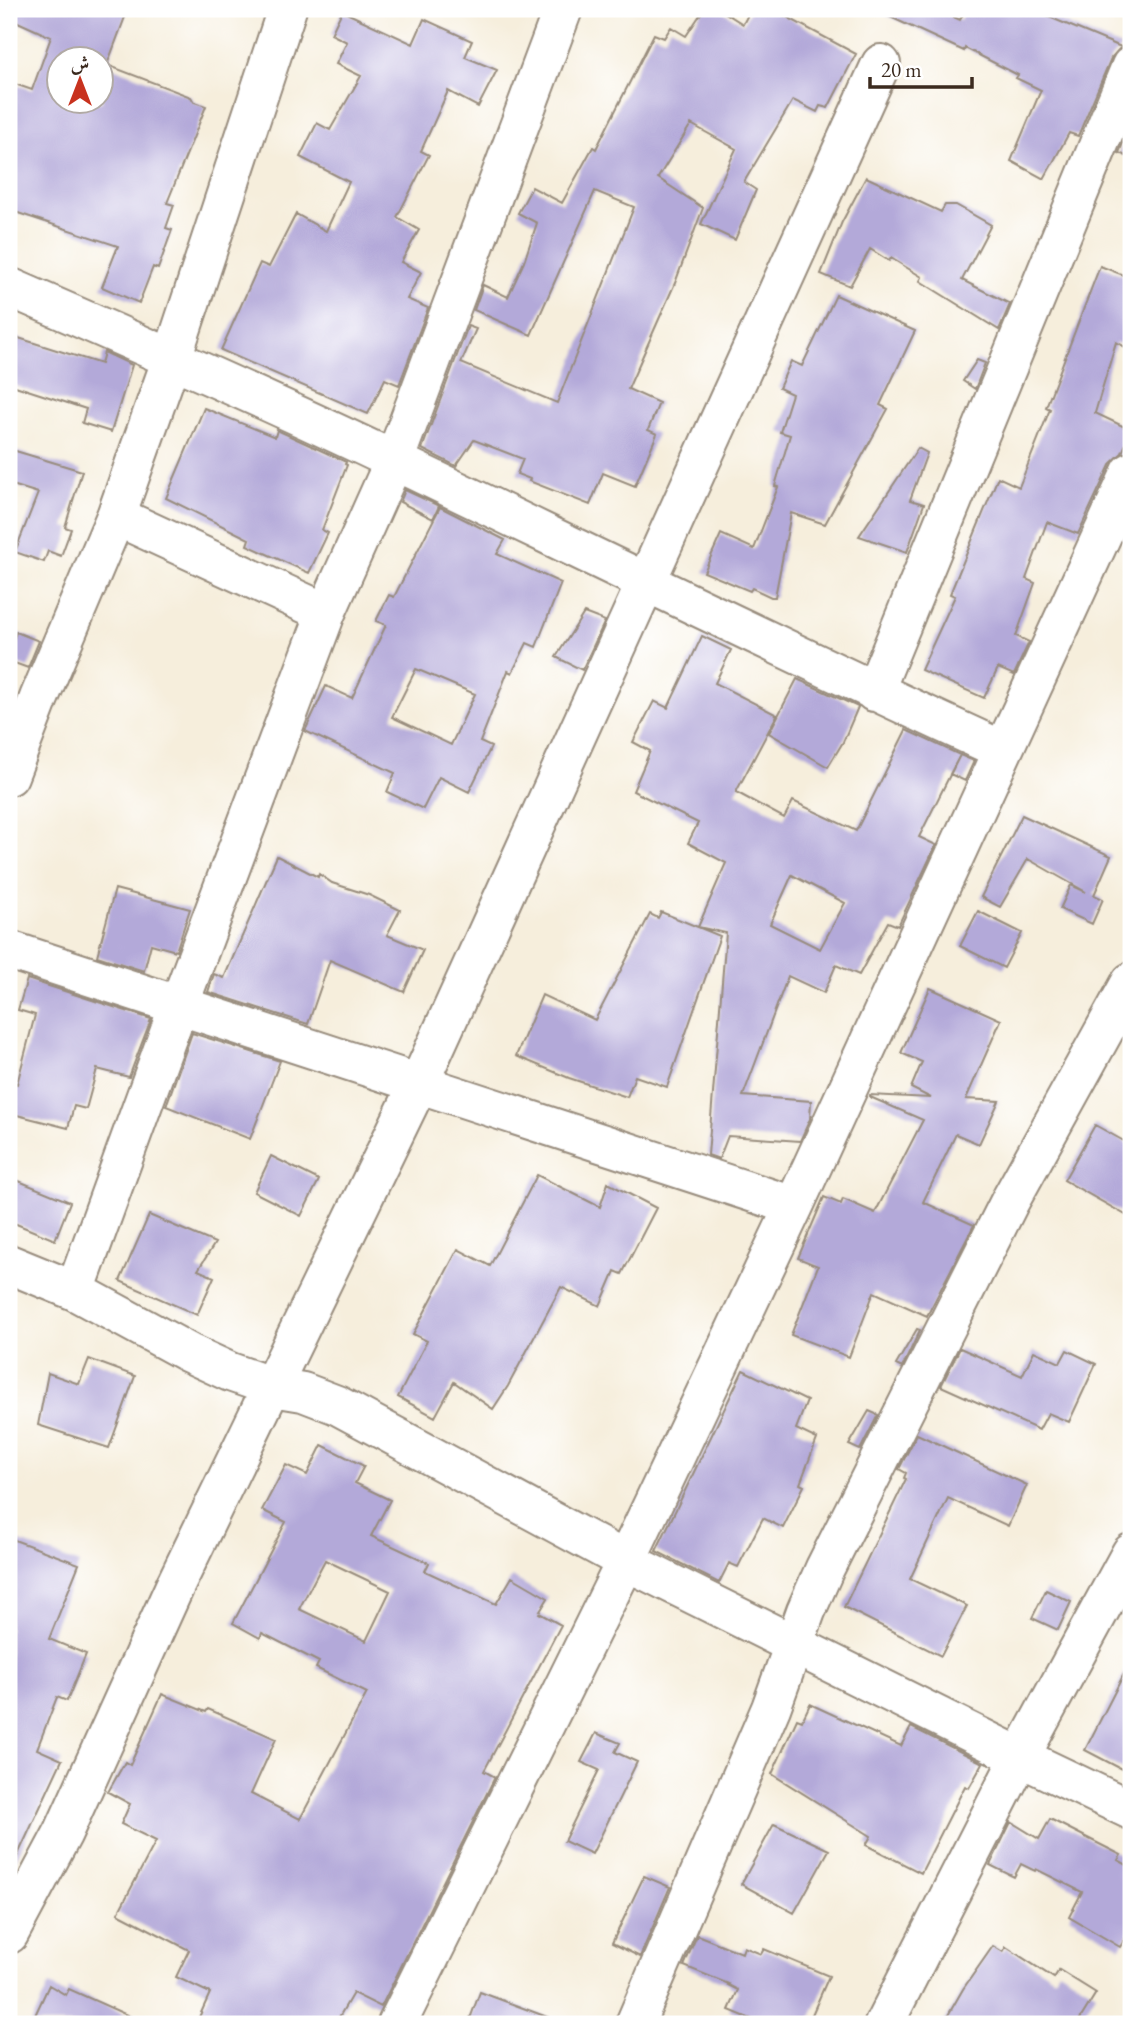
<svg xmlns="http://www.w3.org/2000/svg" width="1140" height="2033" viewBox="0 0 1140 2033" font-family="'EB Garamond',Amiri,serif">
  <style>
    .building { fill: #b3a9d9; fill-rule: evenodd }
    .lines { fill: none; stroke-linecap: round; stroke-linejoin: round }
    .street-casing { stroke: #988c7d; stroke-width: 42 }
    .street { stroke: #fff; stroke-width: 38 }
  </style>
  <rect width="100%" height="100%" fill="#fff"/>
  <filter id="ink" filterUnits="userSpaceOnUse"><feTurbulence type="fractalNoise" baseFrequency=".0143" numOctaves="2"/><feDisplacementMap in="SourceGraphic" scale="14" xChannelSelector="R" yChannelSelector="G"/><feConvolveMatrix kernelMatrix="1 2 1 2 8 2 1 2 1" color-interpolation-filters="sRGB"/></filter>
  <filter id="wash" filterUnits="userSpaceOnUse"><feTurbulence type="fractalNoise" baseFrequency=".00686" numOctaves="4" result="noise"/><feDisplacementMap in="SourceGraphic" scale="28" xChannelSelector="R" yChannelSelector="G"/><feGaussianBlur stdDeviation="1.57" result="paint"/><feColorMatrix in="noise" values="0 0 0 0 0 0 0 0 0 0 0 0 0 0 0 0 0 1.4 0 .05"/><feComposite in="paint" operator="in"/></filter>
  <g filter="url(#wash)">
    <rect width="100%" height="100%" fill="#f6eedc"/>
    <g id="blocks">
      <path class="building" d="M9,9h119l-21,56 84,32 3,5 12,4 -39,97 7,2 -8,23 6,2 -14,39 -5,-2 -14,36 -37,-16 16,-41 -109,-36v-128l23,8 19,-53 -42,-19zM60,60h42v42h-42z
        M704,9h15l24,15 8,-15h21l84,45 -28,54 -8,-2 -3,6 -24,-12 -49,82 12,8 -21,50 -34,-16 35,-75 -45,-25 -33,54 45,30 -28,75 -47,106 31,14 -11,27 9,4 -22,52 -32,-13 -13,32 -61,-24 1,-2 -13,-5 6,-15 -49,-19 -18,26 -34,-17 46,-123 8,3 -15,34 96,40 77,-196 -39,-16 -64,144 -57,-25 9,-25 25,12 16,-35 13,-39 -19,-10 14,-26 30,16 31,-56 3,2 58,-115 10,4 7,-11 15,9z
        M873,9h63l24,11 6,-11h64l91,38 -10,11 -33,78 -9,-3 -25,46 -33,-18 30,-71 -25,-12 2,-3 -53,-27 -1,3z
        M342,11l71,33 11,-25 48,22 -7,16 32,13 -19,37 -30,-16 -27,60 8,4 -32,62 22,13 -18,32 20,10 -14,27 21,9 -29,77 -14,-6 -17,35 -147,-64 39,-87 9,4 27,-53 30,17 23,-49 -49,-25 17,-34 13,7 31,-54 -25,-12 11,-22 -16,-8z
        M1131,123v35l-12,-5z
        M866,177l75,35 4,-7h11l35,20 -29,55 48,24 -11,26 -79,-49 2,-4 -31,-19 -2,3 -19,-12 -20,37 -29,-12 21,-52z
        M1100,266l31,12v72l-15,-8 -21,71 36,17v2l-9,21 -11,10 -33,71 -31,-12 -21,57 9,4 -19,53 13,6 -15,33 -16,-7 -14,30 -63,-28 34,-74 -5,-2 48,-117 21,10 31,-78 -4,-2z
        M836,295l79,36 -35,74 8,4 -63,115 -34,-11 -16,84h-4l-19,-9 -2,3 -46,-19 17,-38 33,15 24,-62 -3,-1 15,-51 -10,-3 12,-38 -13,-6 12,-27 11,5z
        M9,335l92,29 3,-12 28,13 -21,67 -29,-9 4,-14 -77,-25z
        M977,360l8,3 -10,26 -12,-8z
        M204,408l71,29 2,-7 69,32 -1,2 2,1 -25,65 6,3 -19,40 -62,-28 2,-6 -83,-41z
        M918,448l9,5 -17,47 14,4 -17,48 -48,-16z
        M9,449l73,22 -17,56 6,2 -10,27 -13,-5 -4,11 -29,-10 23,-59 -29,-9z
        M405,490l34,16 -6,13 -33,-17z
        M440,507l65,33 -8,14 64,29 -25,64 -9,-4 -15,30 -4,-2 -28,71 11,5 -22,45 -30,-15 -16,32 -36,-17 8,-19 -90,-42 21,-45 26,12 34,-73 -10,-4 13,-26 5,2zM416,669l59,25 -24,51 -59,-28z
        M584,613l21,8 -23,49 -26,-13z
        M16,632l23,9 -11,27 -19,-7v-8z
        M702,636l29,14 -16,33 62,32 -41,77 48,26 9,-17 63,30 50,-101 54,25 -41,82 17,8 -38,81 -10,-4 -29,53 -23,-10 -12,28 -36,-17 -45,120 68,5 -1,18 -10,22 -72,-5 -9,23 -11,-4 18,-222 -28,-6 28,-64 -38,-20 10,-20 -65,-32 17,-40 -17,-9 21,-41 14,7zM792,875l53,28 -25,46 -50,-25z
        M797,679l61,28 -15,35 -15,25 -59,-34z
        M960,755l14,6 -9,20 -15,-7z
        M1022,815l89,41 -17,39 9,4 -11,25 -32,-15 11,-24 15,7 -58,-33 -28,48 -19,-10z
        M277,856l41,21 1,-3 13,9 37,12 31,15 -13,25 36,15 -19,42 -74,-32 -22,64 -100,-32 6,-18 10,4z
        M115,889l75,20 -14,42 -25,-7 -7,27 -47,-15z
        M978,911l44,22 -18,35 -44,-22z
        M661,912l59,24 -53,151 -32,-11 -8,21 -58,-19 -53,-22 26,-61 53,25 55,-106 8,4z
        M27,979l124,40 -22,58 -32,-8 -11,40 -12,-3 -6,22 -59,-15v-32l8,3 18,-69 -17,-5z
        M930,988l71,32 -35,79 33,2 -20,43 -23,-10 -33,68 51,23 -47,91 -53,-24 -25,65 -58,-22 27,-69 -20,-8 26,-61 17,7 2,-5 32,14 48,-93 -53,-23v-2l61,3 -20,-10 11,-26 -21,-9z
        M192,1033l88,28 -30,78 -84,-33z
        M1095,1125l36,20v73l-67,-38z
        M271,1156l48,24 -18,36 -47,-24z
        M537,1175l63,32 8,-24 48,25 -34,66 -7,-3 -15,35 -39,-19 -53,99 -15,23 -39,-27 -19,35 -37,-20 29,-56 -14,-7 45,-85 32,17z
        M9,1177l61,25 -15,38 -46,-19z
        M149,1215l66,28 -17,27 16,7 -17,38 -77,-34z
        M917,1329l3,1 -18,38 -6,-3z
        M960,1348l62,28 12,-25 26,12 7,-13 29,14 -27,58 -21,-9 -9,17 -98,-44z
        M89,1359l46,17 -26,72 -71,-23 10,-52 31,11z
        M743,1370l64,31 -11,28 21,10 -17,45 4,2 -21,42 -20,-10 -25,49 -9,-4 -10,20 -63,-32z
        M869,1411l9,4 -18,35 -11,-5z
        M917,1434l110,51 -19,41 -60,-28 -38,81 57,27 -26,50 -97,-49 62,-128 -2,-1 2,-5 -7,-4z
        M322,1445l42,21 -9,17 35,17 -19,36 58,27 -4,8 71,33 16,-27 36,21 -9,15 22,12 -77,146 11,6 -114,230 -28,-14 -18,31h-139l14,-31 -34,-16 13,-27 -71,-37 38,-72 -35,-17 9,-20 -22,-12 17,-30 5,3 32,-71 44,18 2,-3 68,30 -25,55 49,25 67,-126 -51,-25 3,-6 -57,-29 -2,5 -27,-15 53,-101 -24,-12 24,-45 21,10zM325,1560l65,31 -24,50 -67,-32z
        M9,1538l70,26 -30,75 37,15 -19,47 -10,-4 -20,52 25,11 -53,114z
        M1046,1590l25,12 -13,28 -26,-12z
        M1131,1660v114l-46,-24z
        M810,1704l91,42 10,-19 72,36 -14,25 -4,-2 -44,87 -55,-28 5,-9 -99,-62 25,-55 5,2z
        M596,1733l24,10 -5,9 22,10 -45,92 -28,-13 35,-71 -18,-8z
        M1050,1819l71,36 -3,5 13,7v62l-11,18 -51,-30 13,-25 -46,-23 -1,2 -14,-7 -7,13 -24,-12 21,-43 28,17z
        M774,1824l55,26 -35,63 -53,-29z
        M644,1876l26,11 -30,70 -28,-14z
        M697,1935l45,18 2,-6 17,7 3,-5 65,27 -21,48h-45l-34,-14 9,-20 -10,-5 1,-1 -45,-18z
        M993,1946l10,6 3,-5 48,31 5,-8 37,23 -19,31h-134l20,-35z
        M49,1985l17,10 3,-6 78,35h-116z
        M480,1992l78,29v3h-90z"/>
    </g>
  </g>
  <g filter="url(#ink)">
    <use href="#blocks" fill-opacity="0" stroke="#988c7d" stroke-width="2"/>
    <g class="lines">
      <defs>
        <path id="street" d="M9,287c129,56 259,113 386,174 202,97 403,196 607,289
          M116,516l210,97
          M874,692l257,-626
          M9,776l30,-78 77,-182 56,-158 115,-349
          M9,950l785,256
          M9,1264l66,27 114,62 41,19 43,15 30,5 34,13 289,156 394,196 111,53
          M75,1291l104,-286 147,-392 68,-152 169,-452
          M9,1934l54,-101 111,-245 245,-505 462,-1019
          M397,2024l229,-463 168,-355 337,-734
          M635,2024l136,-316 35,-97 19,-43 185,-367 121,-219
          M884,2024l136,-267 111,-204"/>
      </defs>
      <use href="#street" class="street-casing"/>
      <use href="#street" class="street"/>
    </g>
  </g>
  <rect width="1140" height="2033" fill="none" stroke="#fff" stroke-width="35"/>
  <g transform="translate(80 80)"><circle r="33" fill="#ffffff" stroke="#b1aaa5" stroke-width="2"/>
  <path d="M0-5L12 26L0 18L-12 26Z" fill="#c8321e"/>
  <text y="-10" font-size="19" font-weight="bold" text-anchor="middle" fill="#3b2a1e">ش</text>
  </g>
  <path d="M870 77v10h102v-10" fill="none" stroke="#3b2a1e" stroke-width="3.5"/>
  <text x="881" y="77" font-size="21" fill="#3b2a1e" stroke="#ffffff" stroke-width="5" paint-order="stroke">20 m</text>
</svg>
